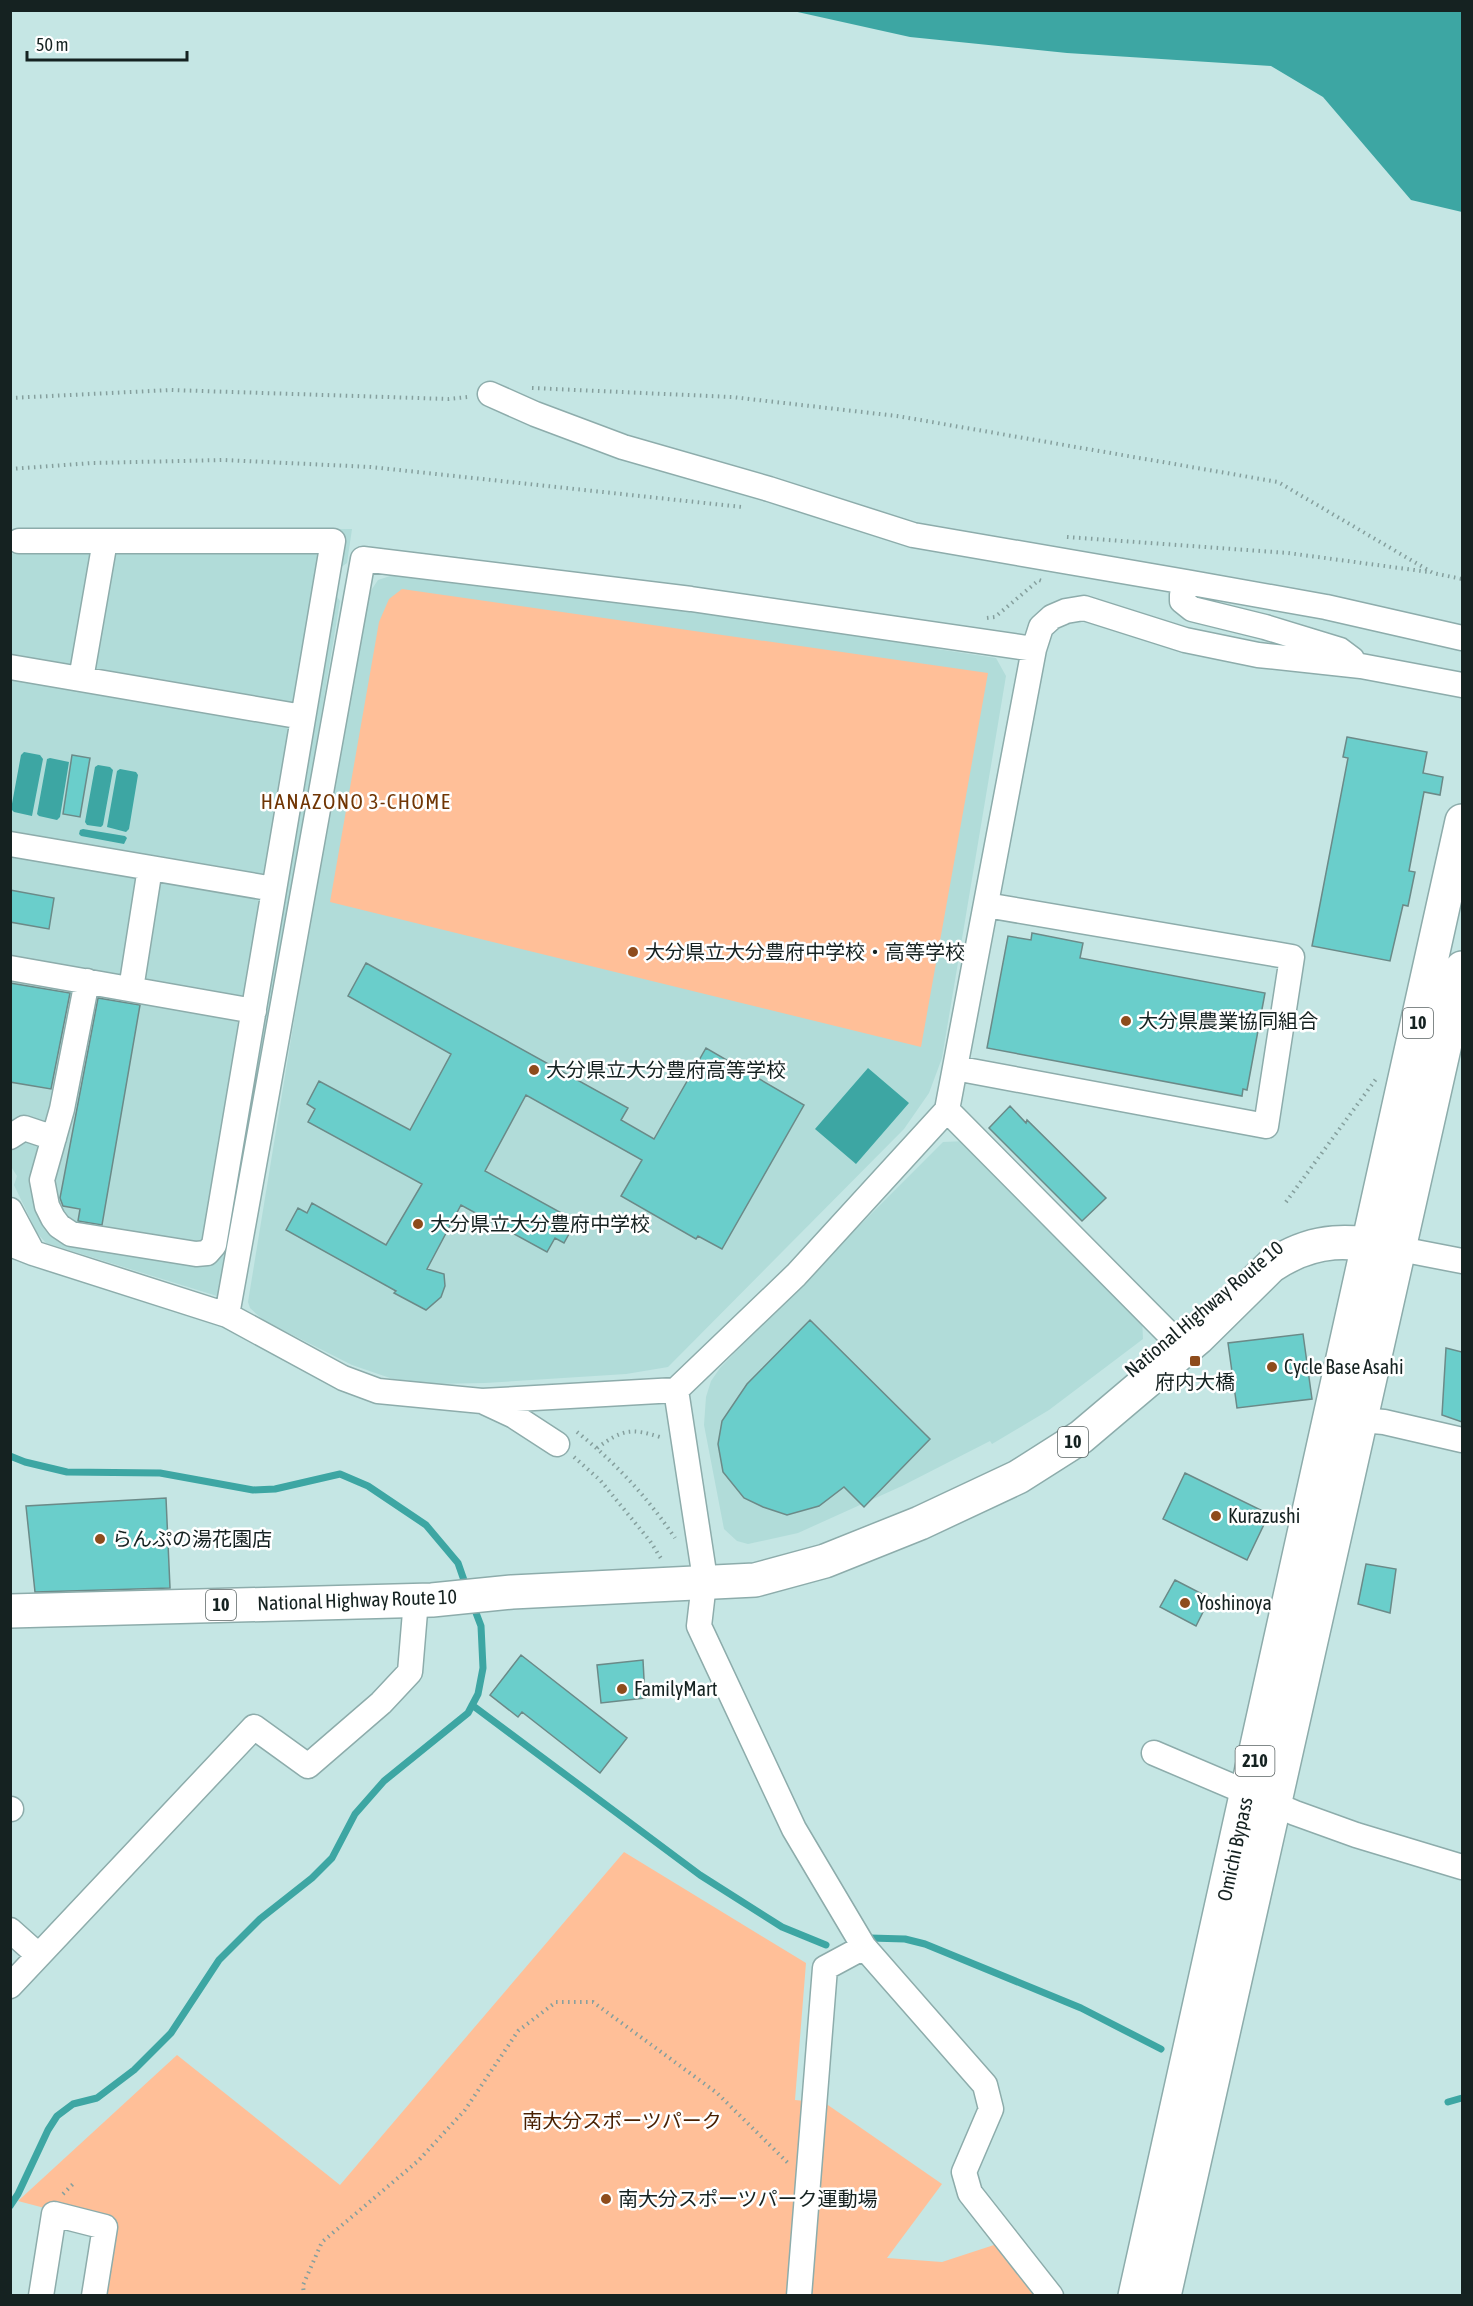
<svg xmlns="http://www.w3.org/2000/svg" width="1473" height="2306" viewBox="0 0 1473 2306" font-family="'Asap Condensed','Noto Sans JP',sans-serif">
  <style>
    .built { fill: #b1dcd9 }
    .green { fill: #ffbf98 }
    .water { fill: #3da6a3 }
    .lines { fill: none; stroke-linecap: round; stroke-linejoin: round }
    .stream { stroke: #3da6a3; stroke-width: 7 }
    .building { fill: #6acecb; stroke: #6b8a88; stroke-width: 1.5 }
    .minor-casing { stroke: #8dacab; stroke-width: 27 }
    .highway-casing { stroke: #8dacab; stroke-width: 36 }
    .path { stroke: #859f9d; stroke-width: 4; stroke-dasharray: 1.5 4.5; stroke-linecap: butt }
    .minor { stroke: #fff; stroke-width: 24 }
    .highway { stroke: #fff; stroke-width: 33 }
    .poi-dot { fill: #8e4c1c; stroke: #fff; stroke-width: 2 }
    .labels { text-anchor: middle; stroke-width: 5; stroke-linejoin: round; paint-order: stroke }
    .shield { fill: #fff; stroke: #5b6464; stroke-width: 1.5 }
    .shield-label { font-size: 18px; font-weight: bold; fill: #152221 }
    .poi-label { font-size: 20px; fill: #152221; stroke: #fff; text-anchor: start }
    .street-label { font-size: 20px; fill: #152221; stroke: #fff }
    .park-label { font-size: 20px; fill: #481f00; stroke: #fff }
    .neighbourhood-label { font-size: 21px; letter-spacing: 1.5px; fill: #703504; stroke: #fff }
  </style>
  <rect width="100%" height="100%" fill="#c5e6e4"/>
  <path class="built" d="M352,529l-5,34 -7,5 -4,27 4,6 -95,575 -25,120h-3l-171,-53 -9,-10 -23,-48 3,-9 -7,-11v-611l6,-1 2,-21z
    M393,575l77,7 465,61 2,6 59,9 10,18 -64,382 -13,35 -25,36 -236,238 -42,7 -141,9 -51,1 -41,-5 -41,-14 -89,-45 -13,-12 -2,-6 89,-544 31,-163 10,-15z
    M966,1141l176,176 1,22 -94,71 -57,34 -2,-3 -88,45 -104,47 -50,11 -11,-3 -13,-12 -20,-104 2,-28 5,-16 9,-13 91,-94 132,-132z"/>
  <path class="green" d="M402,589l586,84 -67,374 -591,-145 49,-280 10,-23z
    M624,1852l182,111 -11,137 30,3 117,81 -55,74 55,4 55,-18 40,51h-938l10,-70 -91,-24 159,-146 163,130z"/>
  <path class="water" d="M793,11h669v201l-51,-12 -88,-103 -52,-31 -204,-13 -157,-16z
    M24,752l16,3 3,4 -11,57 -18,-4 -3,-3 10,-54z
    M50,758l19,4 -9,55 -3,3 -18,-4 -2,-2 10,-55z
    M98,765l12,2 3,3 -10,55 -2,2 -14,-2 -2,-3 10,-55z
    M120,769l16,3 2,3 -9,54 -3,3 -19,-5 10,-56z
    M83,829l42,7 2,2 -3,6 -43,-8 -2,-2 1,-4z
    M868,1068l41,35 -53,61 -41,-35z"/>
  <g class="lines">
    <path class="stream" d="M10,1456l15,6 42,10 93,1 93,17 22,-1 65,-15 28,12 58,39 32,38 8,23
      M472,1705l228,170 82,52 44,18
      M870,1938l35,1 20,5 156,64 80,41
      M1448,2102l14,-4
      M10,2206l8,-12 30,-64 9,-14 16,-12 24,-6 37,-28 37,-37 48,-73 41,-41 52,-41 20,-20 23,-44 29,-33 84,-68 10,-19 5,-26 -2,-42 -8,-21"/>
  </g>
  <path class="building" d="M1347,737l80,15 -4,21 20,4 -3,18 -16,-3 -15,79 6,1 -7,34 -5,-1 -13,56 -78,-15 36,-188 -5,-1z
    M72,755l18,3 -10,59 -17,-3z
    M10,890l44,8 -5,31 -39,-7z
    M1032,933l51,10 -3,15 185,35 -18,97 -4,-1 -1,7 -255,-48 21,-112 23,4z
    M366,963l262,145 -7,12 33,19 52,-91 98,57 -82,144 -24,-13 -2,3 -75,-43 21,-36 -116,-65 -41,76 91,50 -12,22 -9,-5 -8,14 -86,-47 -34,64 17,5 1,12 -4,11 -15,13 -32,-17 2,-2 -110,-61 12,-22 9,5 5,-10 74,42 36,-61 -114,-62 7,-13 -8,-5 12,-23 91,49 41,-76 -103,-58z
    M10,983l60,10 -19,96 -41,-7z
    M98,998l42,7 -38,220 -24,-4 2,-12 -17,-3 -3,-8z
    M1010,1106l16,17 1,-3 79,78 -24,23 -93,-93z
    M810,1320l120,119 -66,68 -20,-20 -25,19 -32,9 -24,-8 -19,-9 -21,-26 -5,-28 4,-23 25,-37z
    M1303,1334l9,65 -75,9 -9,-65z
    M1446,1348l16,4v70l-20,-7z
    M1185,1473l84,41 -22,46 -84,-41z
    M166,1498l4,90 -135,4 -9,-86z
    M1366,1564l30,5 -6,44 -32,-9z
    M1175,1580l35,18 -14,28 -36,-19z
    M521,1655l106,83 -27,35 -78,-61 -4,5 -28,-22z
    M643,1660l2,38 -44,5 -4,-38z"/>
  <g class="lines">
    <defs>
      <path id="minor" d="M490,394l45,20 88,33 146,42 144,46 273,47
        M19,541h314l-119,704 -7,8 -11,1 -125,-20 -12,-8 -6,-8 -6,-12 -5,-26 20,-71 25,-128
        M1352,659l-12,-9 -75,-23 -73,-18 -10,-8v-6l4,-13 140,25 136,31
        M10,667l293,50
        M81,679l24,-138
        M10,844l264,45
        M10,968l244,43
        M131,989l19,-121
        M955,1068l311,58 26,-169 -306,-52
        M947,1110l226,228
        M10,1137l14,-9 30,10
        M10,1210l23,43
        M10,1244l23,9 194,62 116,63 35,13 104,10 194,-11
        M1400,1249l62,12
        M227,1315l136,-756 328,40 343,50
        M484,1402l30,14 43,28
        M1361,1420l23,2 78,18
        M1154,1753l141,60 61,22 106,32
        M10,1809h1
        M10,1930l28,25
        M10,1986l244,-259 54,39 73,-63 29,-31 6,-72
        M41,2296l13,-82 51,13 -11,69
        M799,2296l26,-328 39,-21
        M1051,2296l-81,-103 -6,-21 27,-63 -6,-24 -121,-138 -70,-118 -95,-203 5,-43 -1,-17 -27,-176 120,-115 151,-165 87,-461 7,-22 11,-10 14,-6 18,-3 101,32 73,15 103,11 101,19"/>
      <path id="highway" d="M10,1611l422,-11 80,-8 243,-12 70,-19 95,-38 98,-46 63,-40 117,-99 73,-72c45,-30 79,-26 129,-17
        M1135,2296l327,-1475
        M1164,2296l298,-1328"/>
    </defs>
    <use href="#minor" class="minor-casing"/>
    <use href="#highway" class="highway-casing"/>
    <path class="path" d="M532,388l200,9 165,19 381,66 155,91 29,6
      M10,398l161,-8 277,9 20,-2
      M10,469l82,-6 132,-3 147,7 371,40
      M1067,537l221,16 141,19
      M987,618l8,-1 44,-37 3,1
      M1286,1202l90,-123
      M577,1432c38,30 71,66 98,106
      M597,1448c26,-19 34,-20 63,-11
      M574,1457l26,23 50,61 12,19
      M63,2194l11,-11
      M304,2296l-1,-11 19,-43 96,-81 47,-51 53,-79 38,-29h37l124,91 71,70"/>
    <use href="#minor" class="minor"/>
    <use href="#highway" class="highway"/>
  </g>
  <g class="poi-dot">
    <circle cx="633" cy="952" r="6"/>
    <circle cx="1126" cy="1021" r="6"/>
    <circle cx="534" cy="1070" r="6"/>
    <circle cx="418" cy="1224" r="6"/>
    <rect x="1189" y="1355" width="12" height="12" rx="3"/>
    <circle cx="1272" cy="1367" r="6"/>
    <circle cx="1216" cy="1516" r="6"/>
    <circle cx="100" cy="1539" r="6"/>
    <circle cx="1185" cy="1603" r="6"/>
    <circle cx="622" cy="1689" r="6"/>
    <circle cx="606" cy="2199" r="6"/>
  </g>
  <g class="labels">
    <g class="shield">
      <rect x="1403" y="1008" width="30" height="30" rx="4.5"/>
      <rect x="1058" y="1427" width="30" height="30" rx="4.5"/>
      <rect x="206" y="1590" width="30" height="30" rx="4.5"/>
      <rect x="1235.5" y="1746" width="39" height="30" rx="4.5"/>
    </g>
    <g class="shield-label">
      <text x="1418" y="1029">10</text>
      <text x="1073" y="1448">10</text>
      <text x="221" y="1611">10</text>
      <text x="1255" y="1767">210</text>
    </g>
    <g class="poi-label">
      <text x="645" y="959">大分県立大分豊府中学校・高等学校</text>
      <text x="1138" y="1028">大分県農業協同組合</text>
      <text x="546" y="1077">大分県立大分豊府高等学校</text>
      <text x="430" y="1231">大分県立大分豊府中学校</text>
      <text x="1284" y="1374">Cycle Base Asahi</text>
      <text x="1195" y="1389" text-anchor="middle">府内大橋</text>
      <text x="1228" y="1523">Kurazushi</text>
      <text x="112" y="1546">らんぷの湯花園店</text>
      <text x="1197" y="1610">Yoshinoya</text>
      <text x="634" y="1696">FamilyMart</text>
      <text x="618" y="2206">南大分スポーツパーク運動場</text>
    </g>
    <g class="street-label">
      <text transform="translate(1204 1309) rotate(-40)" y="7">National Highway Route 10</text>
      <text transform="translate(357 1600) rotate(-2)" y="7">National Highway Route 10</text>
      <text transform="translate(1235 1849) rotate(-78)" y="7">Omichi Bypass</text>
    </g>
    <g class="park-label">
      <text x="622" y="2128">南大分スポーツパーク</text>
    </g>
    <g class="neighbourhood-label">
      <text x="356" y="809">HANAZONO 3-CHOME</text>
    </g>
  </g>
  <rect width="1473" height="2306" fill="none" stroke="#152221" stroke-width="24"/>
  <path d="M27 51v9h160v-9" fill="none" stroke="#152221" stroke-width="3"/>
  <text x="36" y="51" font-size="18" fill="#152221" stroke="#ffffff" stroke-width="4.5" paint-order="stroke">50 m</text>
</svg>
